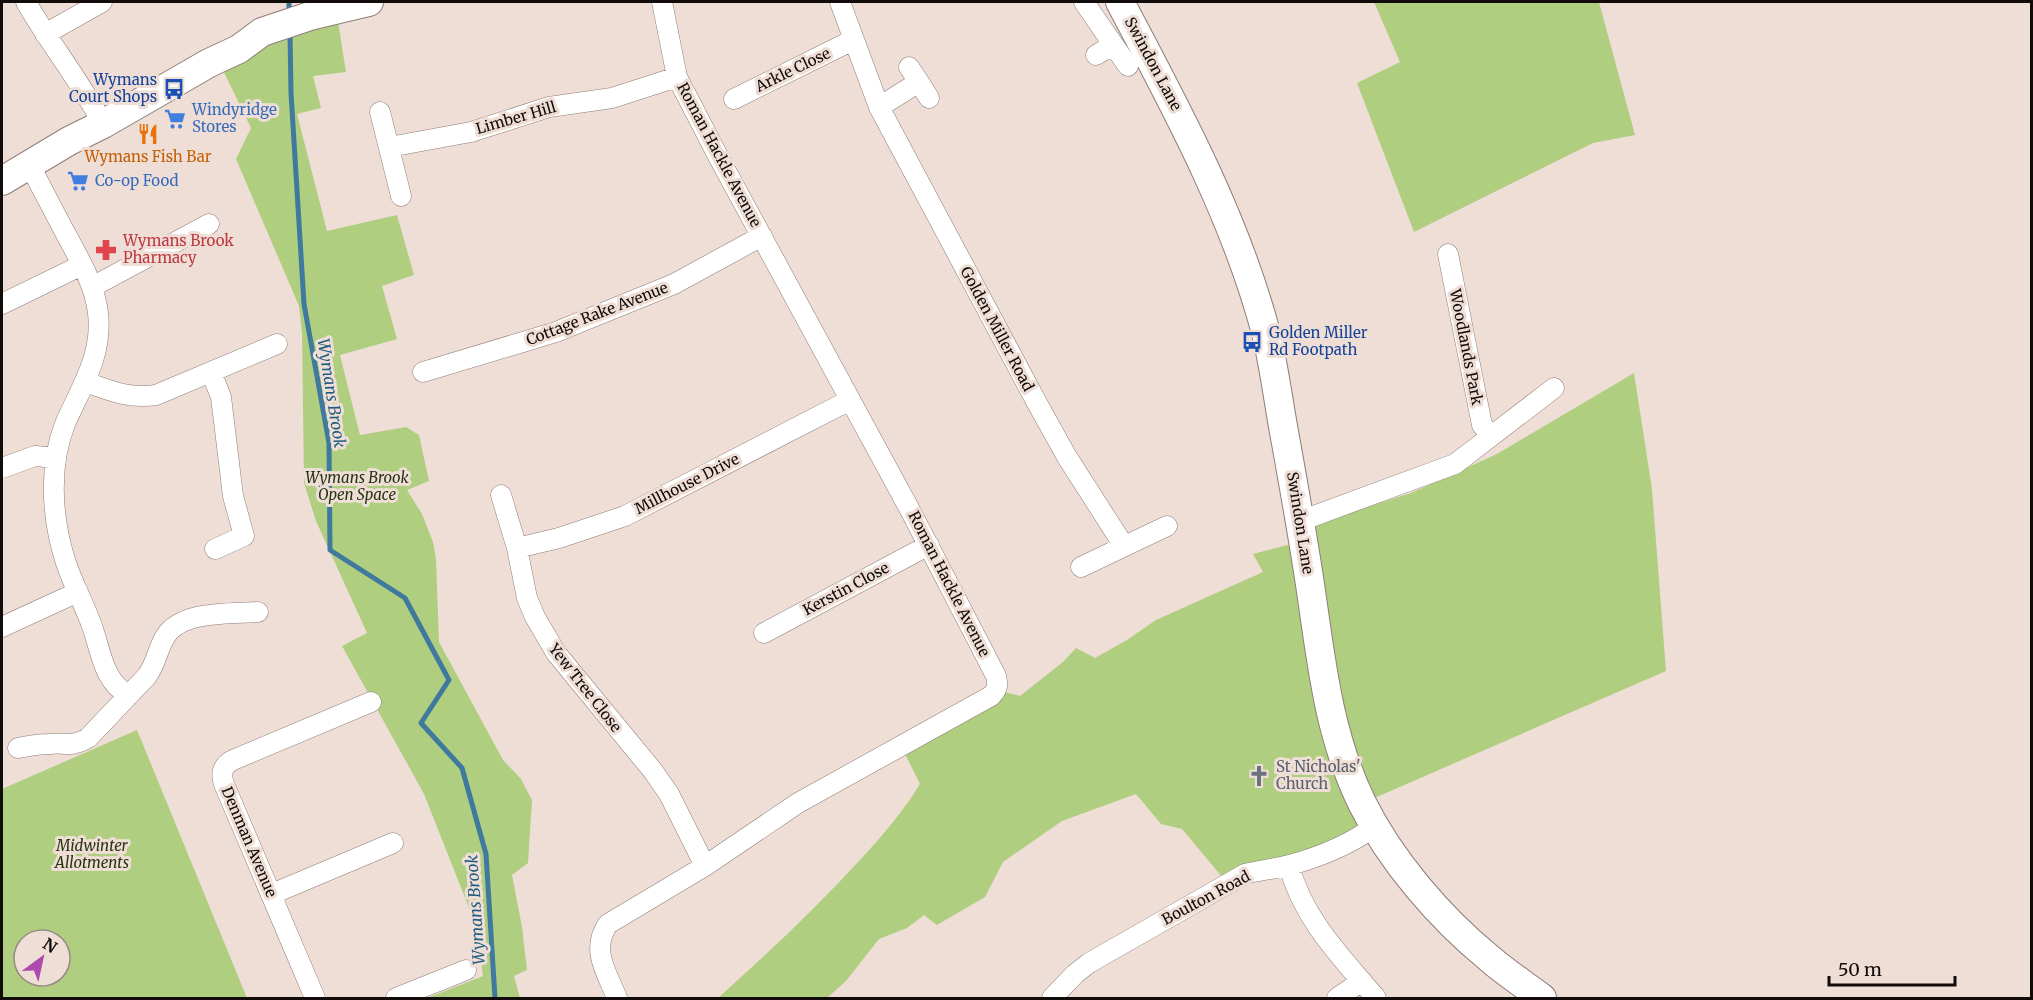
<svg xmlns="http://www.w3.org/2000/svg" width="2033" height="1000" viewBox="0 0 2033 1000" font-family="Merriweather,serif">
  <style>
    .green { fill: #afce80; fill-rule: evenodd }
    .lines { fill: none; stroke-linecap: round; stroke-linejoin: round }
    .stream { stroke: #3f799d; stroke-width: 5 }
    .street-casing { stroke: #8d7d76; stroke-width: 21 }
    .secondary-casing { stroke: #8d7d76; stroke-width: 30 }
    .street { stroke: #fff; stroke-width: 20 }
    .secondary { stroke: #fff; stroke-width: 28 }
    .labels { text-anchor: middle; stroke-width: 6; stroke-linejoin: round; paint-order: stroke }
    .street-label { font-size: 15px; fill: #110b09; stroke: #efded6 }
    .transit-label { font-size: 15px; fill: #164399; stroke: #efded6; text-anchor: end }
    .shop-label { font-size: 15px; fill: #366cbe; stroke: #efded6; text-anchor: start }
    .food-label { font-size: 15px; fill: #c56008; stroke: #efded6 }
    .health-label { font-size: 15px; fill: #be3a42; stroke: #efded6; text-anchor: start }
    .park-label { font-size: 15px; font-style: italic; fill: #273412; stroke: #efded6 }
    .worship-label { font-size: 15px; fill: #5b616d; stroke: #efded6; text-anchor: start }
    .water-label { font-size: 16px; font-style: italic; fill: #1e5c81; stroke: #efded6 }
  </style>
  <rect width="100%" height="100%" fill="#efded6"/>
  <path class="green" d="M1374,2h225l36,133 -42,8 -179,89 -57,-149 43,-21z
    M336,9l10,63 -33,4 8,32 -24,6 30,117 70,-16 17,60 -32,11 15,53 -57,16 20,80 46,-8 13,8 10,46 -22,9 15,24 11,28 3,17 3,83 64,118 18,19 11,21 -4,63 -16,12 10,52 5,43 -13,6 6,22h-93l56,-22 -6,-48 -53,-134 -82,-148 25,-13 -51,-112 -12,-38 -2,-150 -3,-27 -63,-147 15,-31 -33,-68z
    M1634,373l18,116 14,182 -303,132 12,23 -147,58 -46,-55 -21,-5 -25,-30 -74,27 -59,41 -18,35 -48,28 -13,-10 -17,13 -28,11 -33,42 -19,17h-109c49,-44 97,-89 142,-138 22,-24 43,-48 60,-76l-19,-38 96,-56 23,6 43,-34 13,-14 19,10 32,-18 29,-20 107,-48 -10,-18 50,-13 11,-17 97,-31 86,-39z
    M137,730l110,268h-245v-209zM24,940h36v36h-36z"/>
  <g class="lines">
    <path class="stream" d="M289,2v12
      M290,33l1,60 13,211 25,139 1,107 75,48 44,82 -28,43 41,45 24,86 9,144"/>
    <defs>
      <path id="street" d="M26,2c24,42 54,79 77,122
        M840,2l39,105 158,296 30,54 57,89
        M1084,2l44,64
        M45,34l57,-32
        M1096,55l17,-10
        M919,82l10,16
        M734,99l119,-59
        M879,107l40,-25 -10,-15
        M380,112l21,84
        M389,147l82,-15 78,-25 63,-9 65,-21
        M30,166c13,24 25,48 38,72 13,24 27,48 30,75 5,43 -17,74 -33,111 -17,43 -13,96 1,139 7,21 18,41 26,63 9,25 11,56 37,69
        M1448,254l34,171 9,11
        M92,287l117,-63
        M2,304l80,-39
        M211,372l10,25 12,99 11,40 -29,13
        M423,372l133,-40 118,-48 88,-48
        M86,382c24,9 44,17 70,13l121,-51
        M2,468l33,-12 21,2
        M501,495l16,53 10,50 8,19 21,36 97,118 16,23 36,72
        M1300,521l155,-57 99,-76
        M517,548l42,-10 66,-22 225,-116
        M1081,567l86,-41
        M2,627l76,-35
        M764,633l165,-88
        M18,748c10,-2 20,-4 31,-4 16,-2 22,4 39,-6l59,-62c10,-14 10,-26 18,-39 16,-27 65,-23 93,-25
        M1289,865c13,53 53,93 87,133
        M272,894l121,-51
        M315,998l-91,-214c-4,-11 -1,-19 9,-24l138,-58
        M396,998l70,-28
        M617,998c-10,-25 -27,-48 -9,-74l97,-58 93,-63 193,-107c7,-7 7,-11 5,-20l-86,-166 -191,-352 -42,-81 -15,-75
        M1052,998l23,-24 14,-11 156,-89c15,-4 30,-5 45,-9 29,-8 61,-21 85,-39
        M1337,998l25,-17"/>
      <path id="secondary" d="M1120,2c56,106 115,214 146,331 8,33 12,66 18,99 10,55 20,110 28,166 10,70 18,140 50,205 28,57 78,115 127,155 17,15 36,27 53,40
        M2,181l67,-40 34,-17 106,-61 30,-14 23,-17 48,-16 59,-14"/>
    </defs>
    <use href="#street" class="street-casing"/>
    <use href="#secondary" class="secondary-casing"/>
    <use href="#street" class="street"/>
    <use href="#secondary" class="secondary"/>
  </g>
  <defs>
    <symbol id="bus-bare" viewBox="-9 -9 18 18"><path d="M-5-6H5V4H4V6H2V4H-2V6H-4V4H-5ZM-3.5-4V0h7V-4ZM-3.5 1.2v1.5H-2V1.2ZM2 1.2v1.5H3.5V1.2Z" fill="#1a4fb4" stroke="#efded6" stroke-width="2.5" paint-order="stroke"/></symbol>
    <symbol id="supermarket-bare" viewBox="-9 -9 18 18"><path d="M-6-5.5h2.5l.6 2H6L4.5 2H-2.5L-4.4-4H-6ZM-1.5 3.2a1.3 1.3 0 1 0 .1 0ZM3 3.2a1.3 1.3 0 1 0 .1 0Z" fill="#3f7fe0" stroke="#efded6" stroke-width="2.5" paint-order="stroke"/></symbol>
    <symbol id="restaurant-bare" viewBox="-9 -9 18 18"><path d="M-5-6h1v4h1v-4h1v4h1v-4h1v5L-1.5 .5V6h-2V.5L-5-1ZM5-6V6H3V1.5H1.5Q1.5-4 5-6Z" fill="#e8710a" stroke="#efded6" stroke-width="2.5" paint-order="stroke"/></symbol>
    <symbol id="pharmacy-bare" viewBox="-9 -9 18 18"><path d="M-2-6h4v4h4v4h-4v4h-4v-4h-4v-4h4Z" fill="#e0444e" stroke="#efded6" stroke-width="2.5" paint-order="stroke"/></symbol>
    <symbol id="church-bare" viewBox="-9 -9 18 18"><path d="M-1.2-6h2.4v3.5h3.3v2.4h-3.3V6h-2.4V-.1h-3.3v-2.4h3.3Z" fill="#6b7280" stroke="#efded6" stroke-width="2.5" paint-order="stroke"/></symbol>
  </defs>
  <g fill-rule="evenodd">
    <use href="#bus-bare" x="159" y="74" width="30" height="30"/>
    <use href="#supermarket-bare" x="160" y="104" width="30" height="30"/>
    <use href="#restaurant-bare" x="133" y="119" width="30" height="30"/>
    <use href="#supermarket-bare" x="63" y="166" width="30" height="30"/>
    <use href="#pharmacy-bare" x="91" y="235" width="30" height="30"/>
    <use href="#bus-bare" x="1237" y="327" width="30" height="30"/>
    <use href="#church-bare" x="1244" y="761" width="30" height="30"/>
  </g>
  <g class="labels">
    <g class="street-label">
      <text transform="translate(1153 64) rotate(62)" y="5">Swindon Lane</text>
      <text transform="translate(793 70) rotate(-26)" y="5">Arkle Close</text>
      <text transform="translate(516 118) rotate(-16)" y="5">Limber Hill</text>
      <text transform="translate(719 155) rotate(62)" y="5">Roman Hackle Avenue</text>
      <text transform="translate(597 314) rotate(-21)" y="5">Cottage Rake Avenue</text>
      <text transform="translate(997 329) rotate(62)" y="5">Golden Miller Road</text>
      <text transform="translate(1466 347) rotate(79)" y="5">Woodlands Park</text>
      <text transform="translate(687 484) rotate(-27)" y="5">Millhouse Drive</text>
      <text transform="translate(1300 523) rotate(81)" y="5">Swindon Lane</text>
      <text transform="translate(949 584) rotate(63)" y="5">Roman Hackle Avenue</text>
      <text transform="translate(846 589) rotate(-28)" y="5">Kerstin Close</text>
      <text transform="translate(585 688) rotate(52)" y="5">Yew Tree Close</text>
      <text transform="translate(249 842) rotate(67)" y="5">Denman Avenue</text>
      <text transform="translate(1206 898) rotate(-28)" y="5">Boulton Road</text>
    </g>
    <g class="transit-label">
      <text x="157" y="85">Wymans<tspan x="157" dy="17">Court Shops</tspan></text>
      <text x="1269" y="338" text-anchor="start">Golden Miller<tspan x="1269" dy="17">Rd Footpath</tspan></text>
    </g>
    <g class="shop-label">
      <text x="192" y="115">Windyridge<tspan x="192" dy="17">Stores</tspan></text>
      <text x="95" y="186">Co-op Food</text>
    </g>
    <g class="food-label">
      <text x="148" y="162">Wymans Fish Bar</text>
    </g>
    <g class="health-label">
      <text x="123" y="246">Wymans Brook<tspan x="123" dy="17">Pharmacy</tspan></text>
    </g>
    <g class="park-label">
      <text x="357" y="483">Wymans Brook<tspan x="357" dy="17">Open Space</tspan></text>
      <text x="92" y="851">Midwinter<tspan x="92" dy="17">Allotments</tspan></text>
    </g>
    <g class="worship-label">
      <text x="1276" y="772">St Nicholas'<tspan x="1276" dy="17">Church</tspan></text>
    </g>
    <g class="water-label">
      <text transform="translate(332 393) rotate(81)" y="6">Wymans Brook</text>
      <text transform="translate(475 910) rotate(-94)" y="6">Wymans Brook</text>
    </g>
  </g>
  <rect width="2033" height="1000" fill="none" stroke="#110b09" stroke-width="6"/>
  <g transform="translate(42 958) rotate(33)"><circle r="28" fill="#efded6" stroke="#968a84" stroke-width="1.5"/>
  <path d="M0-4.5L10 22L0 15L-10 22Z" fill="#ae49ae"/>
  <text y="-9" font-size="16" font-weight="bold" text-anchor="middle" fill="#110b09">N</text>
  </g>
  <path d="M1829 976v9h126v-9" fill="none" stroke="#110b09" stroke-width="3"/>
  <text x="1838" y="976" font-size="18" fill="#110b09" stroke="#efded6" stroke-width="4.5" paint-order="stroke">50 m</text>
</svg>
